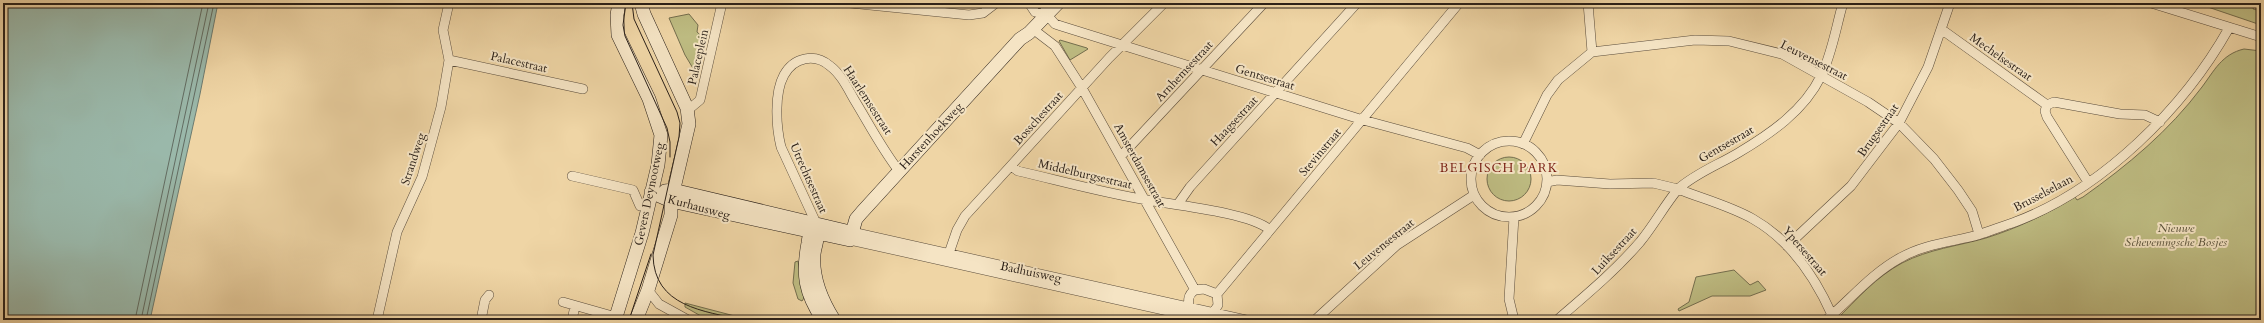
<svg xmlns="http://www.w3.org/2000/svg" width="2264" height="323" viewBox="0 0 2264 323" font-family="Cardo,serif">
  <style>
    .green { fill: #bebc82; stroke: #746e4e }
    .water { fill: #9ab8aa; stroke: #6d7b70 }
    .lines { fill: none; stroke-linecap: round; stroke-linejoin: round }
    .shore { stroke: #626c62; stroke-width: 1 }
    .street-casing { stroke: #5b4d3c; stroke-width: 10 }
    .secondary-casing { stroke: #2a2019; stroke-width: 14 }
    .street { stroke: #f5e4c4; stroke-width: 9 }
    .secondary { stroke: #f5e4c4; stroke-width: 13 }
    .tram { stroke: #2a2019; stroke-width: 1 }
    .labels { text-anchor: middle; stroke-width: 4; stroke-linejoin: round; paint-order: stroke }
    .street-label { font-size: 12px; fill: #2a2019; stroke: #f5e4c4 }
    .park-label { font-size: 12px; font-style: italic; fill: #564f38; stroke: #f5e4c4 }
    .neighbourhood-label { font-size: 13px; letter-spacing: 1px; fill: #7a1f14; stroke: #f5e4c4 }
  </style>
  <rect width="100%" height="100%" fill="#efd5a5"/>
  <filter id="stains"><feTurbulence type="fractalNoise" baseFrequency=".005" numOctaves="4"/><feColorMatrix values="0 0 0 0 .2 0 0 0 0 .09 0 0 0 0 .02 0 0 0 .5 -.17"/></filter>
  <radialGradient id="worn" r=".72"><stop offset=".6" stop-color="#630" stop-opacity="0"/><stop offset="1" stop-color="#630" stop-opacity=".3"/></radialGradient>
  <path class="green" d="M2196,3h59l-2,6 8,2v14z
    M689,14l9,11 -1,7 9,8 -3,12 -5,5 2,13 -3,5 -12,-20 -16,-37z
    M1060,40l27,8 1,1 -18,11 -11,-19z
    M2244,49l17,2v269h-425c21,-21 40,-43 66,-57 27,-14 56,-17 84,-25 32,-10 61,-24 89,-41l2,3 6,-3c45,-32 86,-66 119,-110 12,-16 20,-33 42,-38z
    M1487 179a22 22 0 1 1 44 0a22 22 0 1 1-44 0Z
    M798,261l6,37 -2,3 -4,-2 -5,-16 2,-21z
    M1734,270l16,15 8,-4 8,9 -16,6h-38l-33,15 -1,-2 11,-7 7,-25z
    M685,303l65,17h-42l-23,-13z"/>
  <path class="water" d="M3,3h215l-18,91 -50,226h-147z"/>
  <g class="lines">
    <path class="shore" d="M135,320l68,-317
      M141,320l68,-317
      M146,320l68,-317"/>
    <defs>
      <path id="street" d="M850,3l119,12 14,-2 13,-10
        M1029,3l6,9 12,3
        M1044,3l3,12
        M1588,3l4,49
        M2151,3l110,34
        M1047,15l8,9 6,2 302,94 104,28 13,7
        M1941,29l106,76 7,-3 66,12 25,1 15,7
        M1038,33l17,13 27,42 113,202
        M449,60l134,29
        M2047,105l-2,6 2,6 41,65
        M688,110l12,-10 22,-97
        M1471 179a38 38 0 1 1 76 0a38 38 0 1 1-76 0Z
        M1523,144l24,-49 11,-15 34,-28 103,-12 34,1 53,13 86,48 31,21 35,36 24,31 14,21 7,23
        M1121,156l143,-153
        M1011,166l7,5c43,10 86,22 129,29 28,5 104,13 123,30
        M572,176l61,14 7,16
        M1547,182l10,-2 53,4 43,-1 25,6c18,-16 40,-24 60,-36 32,-19 66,-42 83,-77 11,-22 15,-49 22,-73
        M1178,204l12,-17 167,-184
        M1514,217l-5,82 5,21
        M816,223l-35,-76c-5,-20 -7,-54 3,-72 10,-18 31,-22 46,-9 11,8 18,23 25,35 14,23 27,48 44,70
        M852,232l394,88
        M850,240l358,80
        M1787,246l64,-60 48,-63 29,-56 22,-64
        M947,259l10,-29 8,-14 144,-158 55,-55
        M648,290l11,14 29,16
        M1195,290l9,-1 13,5
        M1217,294l242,-291
        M563,302l53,15
        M1190,311c-2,-10 -3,-16 5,-21
        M1210,318l8,-13 -1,-11
        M377,320l20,-88 25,-55 19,-70 8,-47 -6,-30 6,-27
        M481,320l4,-20 4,-5
        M572,320l3,-14
        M1315,320l82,-75 77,-50
        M1557,320c29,-25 58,-49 83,-78 14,-17 24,-36 38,-53 25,10 52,17 75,30 37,21 62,58 79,96
        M1826,320c25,-21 45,-46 74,-62 24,-14 52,-16 78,-23 12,-4 25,-9 37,-13 88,-33 169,-114 214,-194"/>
      <path id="secondary" d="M665,191l8,-1 173,41
        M651,192l20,9 179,39 6,-21 6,-7 158,-173 9,-6 29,-30
        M813,226c-4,6 -4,10 -5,17 -6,32 -3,50 15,77
        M817,226c3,11 -2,18 -3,28 -2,24 8,47 20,66
        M615,320l27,-87 16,-68 3,-30 -12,-36 -31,-64 -1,-20 2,-12
        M636,320l12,-30 23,-75v-14l18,-77 -2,-16 -43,-94 -3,-11"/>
    </defs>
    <use href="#street" class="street-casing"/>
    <use href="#secondary" class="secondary-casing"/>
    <use href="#street" class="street"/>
    <use href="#secondary" class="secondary"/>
    <path class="tram" d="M626,3l-3,22 2,11 42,92 3,14v15
      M632,3l2,16 43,93 3,11 -1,14 -26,118c1,52 51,56 90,65
      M629,320l22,-66"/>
  </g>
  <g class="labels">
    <g class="street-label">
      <text transform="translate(698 57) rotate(-77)" y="4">Palaceplein</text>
      <text transform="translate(2001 57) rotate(35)" y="4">Mechelsestraat</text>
      <text transform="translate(1814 60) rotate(27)" y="4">Leuvensestraat</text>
      <text transform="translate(519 62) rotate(13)" y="4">Palacestraat</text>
      <text transform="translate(1184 71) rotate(-47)" y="4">Arnhemsestraat</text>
      <text transform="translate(1265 77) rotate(17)" y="4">Gentsestraat</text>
      <text transform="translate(868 100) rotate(57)" y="4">Haarlemsestraat</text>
      <text transform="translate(1038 118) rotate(-48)" y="4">Bosschestraat</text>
      <text transform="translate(1234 121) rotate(-47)" y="4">Haagsestraat</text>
      <text transform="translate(1878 130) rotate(-55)" y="4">Brugsestraat</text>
      <text transform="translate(931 136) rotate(-47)" y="4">Harstenhoekweg</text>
      <text transform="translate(1726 144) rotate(-30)" y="4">Gentsestraat</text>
      <text transform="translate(1320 152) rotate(-50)" y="4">Stevinstraat</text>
      <text transform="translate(413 159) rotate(-72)" y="4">Strandweg</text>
      <text transform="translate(1140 165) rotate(61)" y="4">Amsterdamsestraat</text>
      <text transform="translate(1085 174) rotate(13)" y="4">Middelburgsestraat</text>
      <text transform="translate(809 178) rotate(66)" y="4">Utrechtsestraat</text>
      <text transform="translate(2043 193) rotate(-28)" y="4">Brusselselaan</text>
      <text transform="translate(649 194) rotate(-78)" y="4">Gevers Deynootweg</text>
      <text transform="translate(699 207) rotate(15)" y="4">Kurhausweg</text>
      <text transform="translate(1384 244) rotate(-39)" y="4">Leuvensestraat</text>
      <text transform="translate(1614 251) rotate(-47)" y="4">Luiksestraat</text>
      <text transform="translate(1805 251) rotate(49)" y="4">Ypersestraat</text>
      <text transform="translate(1031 272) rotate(12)" y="4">Badhuisweg</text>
    </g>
    <g class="park-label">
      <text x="2176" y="232">Nieuwe<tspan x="2176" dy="14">Scheveningsche Bosjes</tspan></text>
    </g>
    <g class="neighbourhood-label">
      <text x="1499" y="172">BELGISCH PARK</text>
    </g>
  </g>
  <rect width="2264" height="323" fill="none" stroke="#efd5a5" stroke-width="16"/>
  <rect x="4" y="4" width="2256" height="315" fill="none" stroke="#2a2019" stroke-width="2"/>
  <rect x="8" y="8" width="2248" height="307" fill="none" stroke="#2a2019"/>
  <rect width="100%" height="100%" filter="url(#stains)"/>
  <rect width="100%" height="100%" fill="url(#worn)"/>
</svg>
